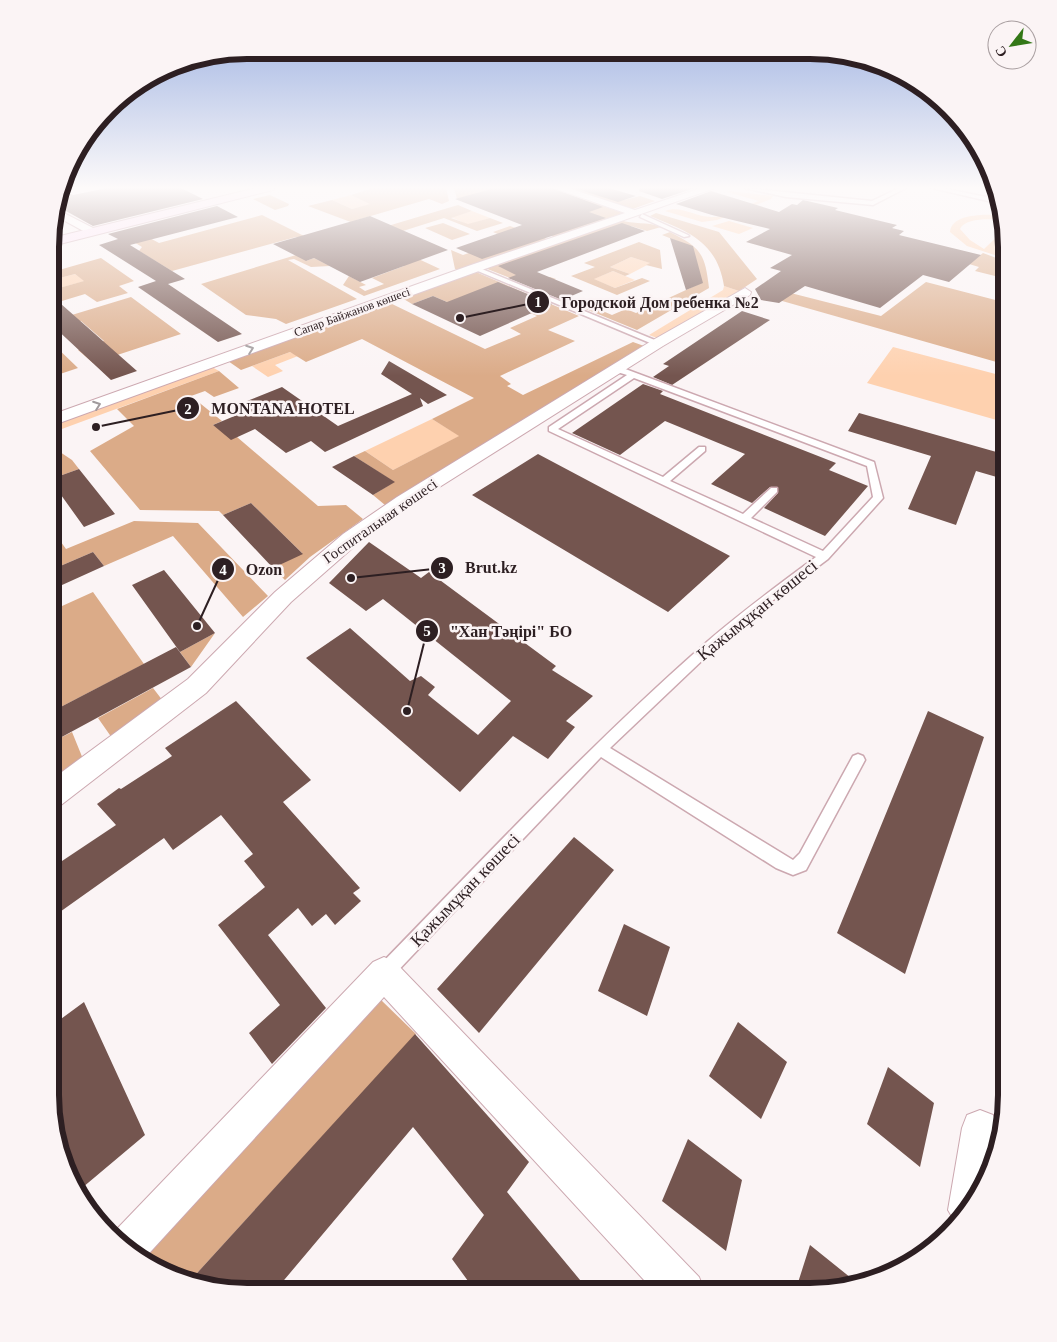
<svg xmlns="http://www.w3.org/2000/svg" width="1057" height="1342" viewBox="0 0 1057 1342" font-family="'Times New Roman',serif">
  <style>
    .green { fill: #fed1af }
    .forest { fill: #dbab88 }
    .building { fill: #74554f }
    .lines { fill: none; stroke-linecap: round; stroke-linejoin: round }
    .service-casing { stroke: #cca8b0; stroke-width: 3 }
    .minor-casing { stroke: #cca8b0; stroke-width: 2 }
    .secondary-casing { stroke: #cca8b0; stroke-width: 2 }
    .service { fill: #fff; fill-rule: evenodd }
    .minor { fill: #fff; fill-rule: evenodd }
    .secondary { fill: #fee4f8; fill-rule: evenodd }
    .oneway { stroke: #a09a9c }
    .labels { text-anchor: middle; stroke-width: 5; stroke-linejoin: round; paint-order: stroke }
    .far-street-label { font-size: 12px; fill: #2d1f22; stroke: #fbf4f5 }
    .street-label { font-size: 15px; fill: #2d1f22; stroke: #fbf4f5 }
    .near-street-label { font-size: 18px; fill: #2d1f22; stroke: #fbf4f5 }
    .rim { fill: none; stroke: #2d1f22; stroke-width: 6 }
    .leader { fill: none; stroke: #2d1f22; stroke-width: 2 }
    .callout-dot { fill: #2d1f22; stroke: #fbf4f5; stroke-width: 2 }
    .mark-label { font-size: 15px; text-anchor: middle; font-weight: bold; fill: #fff }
    .callout-label { font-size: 16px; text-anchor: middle; font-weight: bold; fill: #2d1f22; stroke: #fbf4f5; stroke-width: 5; stroke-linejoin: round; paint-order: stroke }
  </style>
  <rect width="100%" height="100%" fill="#fbf4f5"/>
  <path class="green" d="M729,191l44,5 -2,3 -54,21 -15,2 -37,-11c16,-6 30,6 46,6 16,1 34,-11 48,-16l-32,-9z
    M351,195l21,9 -20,5 -20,-9z
    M472,211l18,7 -22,7 -17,-8z
    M1003,215l1,5c-12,-1 -39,-3 -44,9l10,11 14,9 21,-20 2,30 -40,-13 -17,-14c2,-20 39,-17 53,-17z
    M729,221l24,7 -14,6 -27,-8z
    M631,257l20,6 -21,11 -20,-7z
    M613,271l22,9 -20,8 -22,-9z
    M75,274l10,7 -33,9v-10z
    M724,286l15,5 -82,47 -8,-3 74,-45z
    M893,347l114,30v46l-140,-40z
    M290,352l8,4 -23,9 8,6 -15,6 -16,-11z
    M212,367l7,4 -168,62v-8z
    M432,419l28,17 -67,34 -28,-19z"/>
  <path class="forest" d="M373,188h73l3,13 -7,3 -13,-5 -72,21 7,7 -56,-21 24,-6 20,9 18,-5 -19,-9z
    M454,188h42l5,2 -44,9z
    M533,188h18l72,25 -69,24 -29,-10 60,-22z
    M566,188h21l37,12 16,-4 15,5 -25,9z
    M270,195l19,9 -1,2 -13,4 -22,-11z
    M458,205l14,6 -21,7 17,6 22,-6 13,5 -26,8 -33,-13 -60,19 -13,-6z
    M656,213l63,19 38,47 -18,12 -15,-5c-7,-45 -37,-55 -74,-70z
    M262,215l52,26 -6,2 -12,-6 -124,34 -33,-20 3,-4 -21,-13 14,-4 24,13z
    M620,220c14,5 27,1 41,7l-14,4 -16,-5 -120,45 11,6 -7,3 -30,-12z
    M443,223l27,11 -18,6 -27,-12z
    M510,226l37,13 -89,31 -3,-1 -4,-19 12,5 46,-16 -16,-7z
    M670,232c31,16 35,21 39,56l-72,42 -110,-45 23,-8 6,2 -14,6 70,30 14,-6 10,4 63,-29 -7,-37 -30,-12z
    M365,234l75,35 -76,27 -21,-11 6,-9 17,9 -7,2 6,4 19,-7 -12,-6 32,-12 -13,-6 -72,-9 -13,10 8,-3 16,8 -19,1 -17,-8 -6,1 69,39 -71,25 -10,-5 -30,-4 -45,-31z
    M639,242l21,8 2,19 -16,-4 4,-2 -19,-6 -21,10 20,7 -5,2 -12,-5 -19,8 21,9 27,-10 8,3 -33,14 -46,-19 24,-9 -11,-4z
    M983,253l24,9v17l-32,-8 4,-4 -10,-3z
    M101,258l33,23 -15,5 9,7 -31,9 -12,-8 -33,10v-14l32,-9 -9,-7 -23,6v-8z
    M476,272l103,44 -31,14 27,11 -75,35 11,8 -4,2 16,9 110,-53 11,4 -259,159 -12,-10 21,-13 -40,-26 11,-5 28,19 66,-34 -27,-17 42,-21 -112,-59 -56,23 -16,-10 -49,18 -13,-9 162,-58 95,46 36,-15 -11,-6 27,-12 -23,-10 -67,-4 -14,-6 -21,8 -10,-6z
    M926,282l81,21v62l-246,-70 10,-7 110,28z
    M131,297l50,37 -88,29 -15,-13 26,-9 -23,-20 -29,7v-7z
    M51,342l27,26 -27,9z
    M219,371l20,17 -25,9 -9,-6 -14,5 31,25 -9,4 24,12 81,69 28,-1 17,14 -53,38 -25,23 -12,-12 29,-15 -51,-50 -28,12 -4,-4 -79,-1 -50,-59 44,-25 -17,-17z
    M51,446l21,14 7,9 -28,10z
    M134,521l64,2 70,73 -25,21 -70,-81 -69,30 -11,-14 -42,18v-42l15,21z
    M93,592l51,72 -93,48v-101z
    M215,633l-24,34 -11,-15z
    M153,688l10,13 -51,37 -14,-20z
    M51,726l7,13 14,-7 11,27 -32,24z
    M380,999l36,35 -228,249 -51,-24z"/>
  <path class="building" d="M107,188h74l22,11 -110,27 -36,-20 5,-16 11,5z
    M495,188h57l51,19 -14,5 17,6 -124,41 -26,-11 66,-23 -67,-26z
    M574,188h35l27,8 -18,6z
    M640,188h55l-33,11 -23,-8z
    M711,191l68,21 13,-8 5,1 6,-5 35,8 -3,2 62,15 -5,3 12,3 -5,4 82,20 -32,27 -26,-7 -43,33 -75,-22 -26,17 -18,-3 -6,-11 26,-18 -11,-3 22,-13 -46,-13 24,-13 -58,-14 -36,-11z
    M217,206l21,11 -108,28 55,34 -17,5 74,50 -24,8 -80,-55 18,-6 -57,-36 19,-6 -10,-5z
    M370,216l78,34 -88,32 -46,-24 -8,3 -33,-17z
    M622,223l23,8 -108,41 46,19 -21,9 -54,-22 8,-3 -18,-9z
    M670,238l23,8 10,37 -17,7z
    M498,282l54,22 -72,32 -68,-32 21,-8 14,6z
    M52,296l85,75 -26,9 -59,-55z
    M742,311l28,9 -98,65 -19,-8 16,-11 -6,-2z
    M389,361l58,34 -19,9 -8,-6 3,8 -98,46 -14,-11 -25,12 -31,-24 -24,11 -18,-15 43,-18 -9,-6 35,-14 56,39 74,-32 -31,-20z
    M643,384l20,7 -3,3 176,69 -7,7 39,16 -43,50 -61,-28 14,-15v-6h-8l-18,16 -41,-19 34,-30 -80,-33 -45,34 -48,-22z
    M859,413l148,42v25l-31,-9 -20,54 -48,-16 23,-53 -83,-25z
    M538,454l192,102 -62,56 -196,-117z
    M354,456l41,26 -22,13 -41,-28z
    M79,469l36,45 -31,13 -33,-46v-2z
    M251,503l52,51 -30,14 -50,-53z
    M369,542l52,36 8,-6 127,94 -4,4 41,26 -27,25 9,6 -27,32 -35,-23 -53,56 -154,-134 44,-30 60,53 11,-5 14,11 -7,8 50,40 33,-34 -128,-102 -17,12 -37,-28z
    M93,552l11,14 -53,24v-20z
    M164,570l51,63 -35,19 -48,-67z
    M176,647l15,20 -133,72 -7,-13v-14z
    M236,701l75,79 -28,22 77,86 -7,5 8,8 -26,24 -9,-11 -14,12 -14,-18 -30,27 58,73 -54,56 -23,-31 31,-28 -62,-80 47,-38 -21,-26 9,-7 -32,-39 -48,35 -9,-12 -114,81v-50l66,-44 -19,-21 22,-16 2,1 51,-33 -7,-8z
    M928,711l56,26 -79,237 -68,-41z
    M574,837l40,33 -135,163 -42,-44z
    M624,924l46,23 -23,69 -49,-25z
    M84,1002l61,133 -69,58 -19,-47 -7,-50v-69z
    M738,1022l49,40 -26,57 -52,-43z
    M415,1034l114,128 -22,30 83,100h-114l-24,-33 32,-44 -71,-88 -139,165h-40l-46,-9z
    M888,1067l46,36 -14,64 -53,-43z
    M688,1139l54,41 -16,71 -64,-50z
    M810,1245l46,37 -33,10h-28z"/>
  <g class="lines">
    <defs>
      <path id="service" d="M744,188l128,13 27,-13h7l-33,17 -87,-8z
        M932,188h10l59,12v4z
        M642,214l46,21 1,1 -5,1 -44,-20z
        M473,267h4l185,76 -7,2 -182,-76z
        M614,367h6l254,95 9,36 -55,61 -60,45 -58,49 -100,95 183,112 7,-7 53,-97 5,-2 5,2 2,4 -59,110 -13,5 -17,-7 -175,-111 -211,222 -6,3 -6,-3 -3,-6 3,-6c105,-108 209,-219 322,-319 37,-33 77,-62 116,-91l-267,-126v-4l78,-52 -13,-4zM634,378l233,88 6,31 -50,54 -72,-33 26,-26v-4h-6l-28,26 -73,-33 35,-30v-4h-6l-36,30 -105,-48z"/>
      <path id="minor" d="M554,188h14l67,22 66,-22h14l-236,83 -428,155v-11l420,-150 154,-52z
        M56,209l39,20 2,2 -6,3 -4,-1 -33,-18z
        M745,288l6,4 -1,3 -87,51 -252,159 -54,39 -66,58 -85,91 -145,112 -10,3v-28l137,-101 87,-87 68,-58 54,-37 256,-157z
        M384,957l11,5 304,315 6,15h-50l-271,-295 -242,264 -4,-2 -25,-26 260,-271z
        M980,1110l13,5 5,13 -1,12 -16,54 -24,31 -9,-15 14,-82 5,-13z"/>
      <path id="secondary" d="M256,188h19l-2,2 -221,56v-8z"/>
    </defs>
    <use href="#service" class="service-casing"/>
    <use href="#minor" class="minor-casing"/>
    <use href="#secondary" class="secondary-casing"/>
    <use href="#service" class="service"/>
    <use href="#minor" class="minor"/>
    <use href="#secondary" class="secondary"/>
  </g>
  <defs><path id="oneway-chevron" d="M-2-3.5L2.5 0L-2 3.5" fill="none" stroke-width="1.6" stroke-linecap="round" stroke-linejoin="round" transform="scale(1.25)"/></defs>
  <g class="oneway">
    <use href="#oneway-chevron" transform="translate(250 349) rotate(-20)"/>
    <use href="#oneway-chevron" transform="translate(97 405) rotate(-20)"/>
  </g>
  <linearGradient id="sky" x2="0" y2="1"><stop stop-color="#97ade0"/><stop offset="0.5" stop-color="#fdfafa"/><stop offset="1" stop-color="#fdfafa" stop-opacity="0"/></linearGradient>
  <rect width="1057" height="376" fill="url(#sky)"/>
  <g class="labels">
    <g class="far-street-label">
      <text transform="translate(352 312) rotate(-20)" y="4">Сапар Байжанов көшесі</text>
    </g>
    <g class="street-label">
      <text transform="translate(380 521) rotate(-35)" y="5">Госпитальная көшесі</text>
    </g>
    <g class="near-street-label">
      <text transform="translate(757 610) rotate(-39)" y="6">Қажымұқан көшесі</text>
      <text transform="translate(465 890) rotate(-46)" y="6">Қажымұқан көшесі</text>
    </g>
  </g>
  <path d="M0 0H1057V1342H0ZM247 59H810A188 188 0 0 1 998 247V1095A188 188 0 0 1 810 1283H247A188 188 0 0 1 59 1095V247A188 188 0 0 1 247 59Z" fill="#fbf4f5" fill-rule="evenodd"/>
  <path class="rim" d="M247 59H810A188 188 0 0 1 998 247V1095A188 188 0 0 1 810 1283H247A188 188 0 0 1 59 1095V247A188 188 0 0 1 247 59Z"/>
  <path class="leader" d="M460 318L538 302M96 427L188 408M351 578L442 568M197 626L223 569M407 711L427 631"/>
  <g class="callout-dot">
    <circle cx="460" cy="318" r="5"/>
    <circle cx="96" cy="427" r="5"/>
    <circle cx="351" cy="578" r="5"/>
    <circle cx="197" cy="626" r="5"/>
    <circle cx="407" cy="711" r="5"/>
    <circle cx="538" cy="302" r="12"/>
    <circle cx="188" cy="408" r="12"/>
    <circle cx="442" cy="568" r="12"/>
    <circle cx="223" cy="569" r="12"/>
    <circle cx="427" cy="631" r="12"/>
  </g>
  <g class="mark-label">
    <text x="538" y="307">1</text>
    <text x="188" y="414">2</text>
    <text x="442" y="573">3</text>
    <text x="223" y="575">4</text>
    <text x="427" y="636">5</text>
  </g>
  <g class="callout-label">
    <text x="660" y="308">Городской Дом ребенка №2</text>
    <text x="283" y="414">MONTANA HOTEL</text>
    <text x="491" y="573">Brut.kz</text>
    <text x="264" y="575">Ozon</text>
    <text x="511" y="637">"Хан Тәңірі" БО</text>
  </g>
  <g transform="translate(1012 45) rotate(239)"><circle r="24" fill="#fbf4f5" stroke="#a99fa1"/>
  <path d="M0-4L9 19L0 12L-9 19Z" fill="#337717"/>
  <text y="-8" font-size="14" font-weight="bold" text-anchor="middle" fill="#2d1f22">С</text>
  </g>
</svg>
